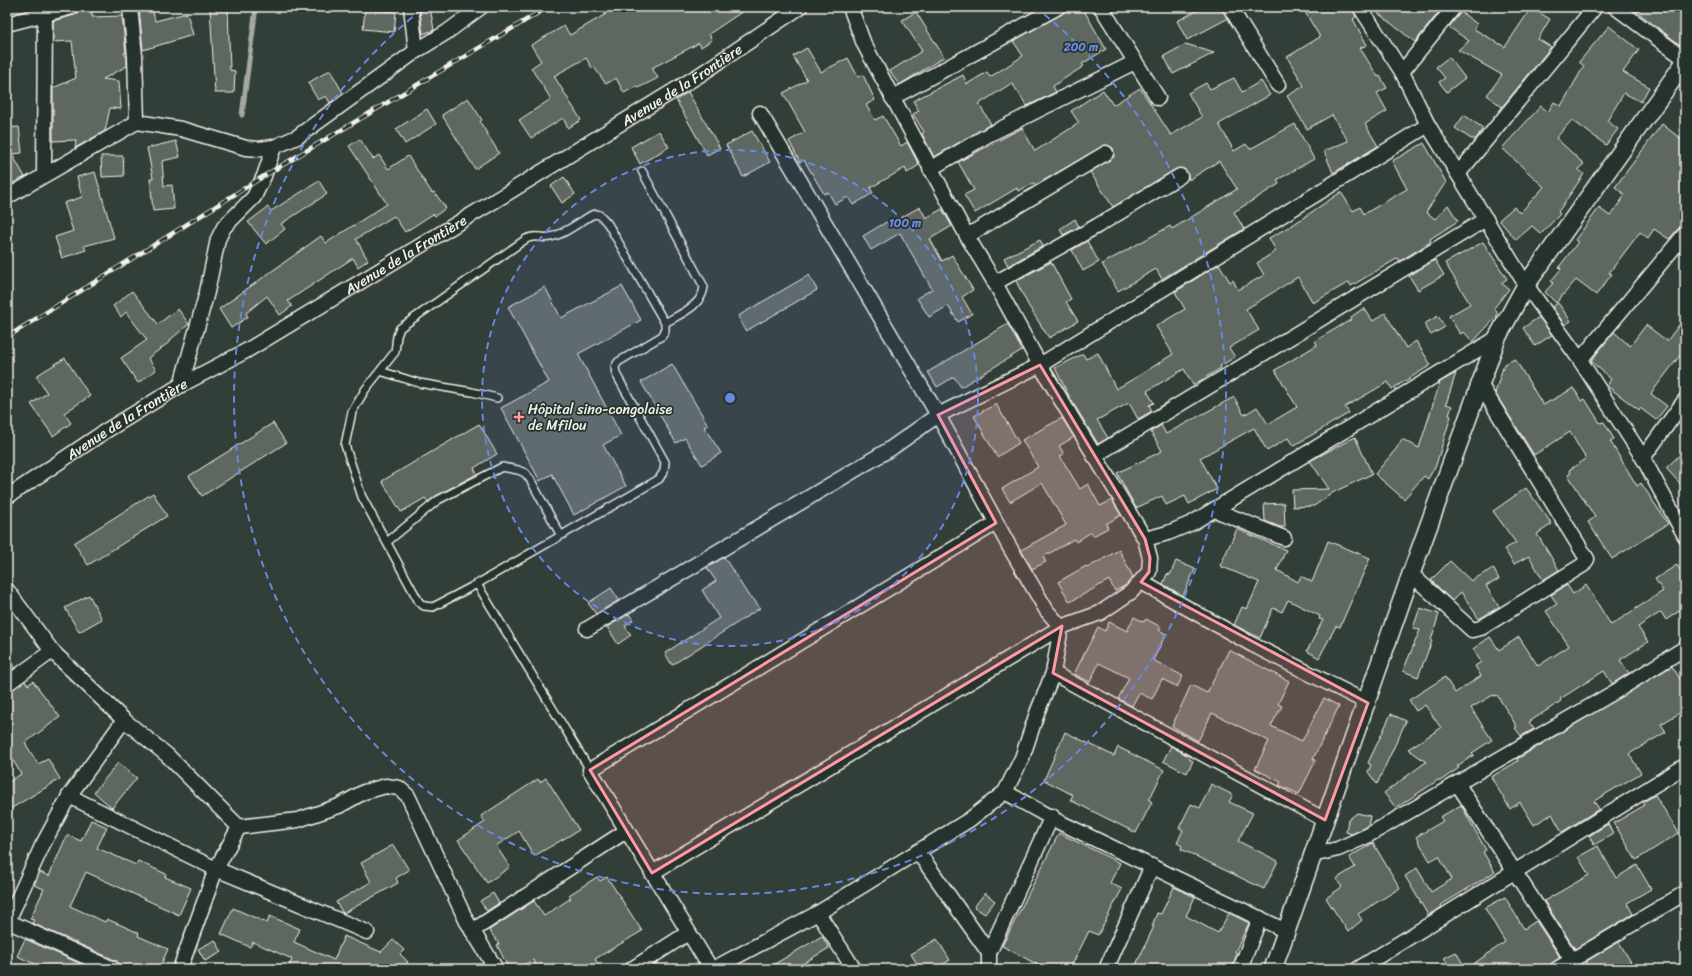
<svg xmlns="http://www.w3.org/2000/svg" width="1692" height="976" viewBox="0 0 1692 976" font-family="Sriracha,sans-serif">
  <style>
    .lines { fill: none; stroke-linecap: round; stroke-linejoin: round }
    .stream { stroke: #a6a9a1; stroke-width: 5 }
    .building { fill: #5f6861; stroke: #f4f1e8 }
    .service-casing { stroke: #f4f1e8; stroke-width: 10 }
    .minor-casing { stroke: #f4f1e8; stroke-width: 17 }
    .tertiary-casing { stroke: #f4f1e8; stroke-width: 20 }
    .service { stroke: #26332d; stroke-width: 7 }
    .minor { stroke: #26332d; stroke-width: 14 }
    .tertiary { stroke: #26332d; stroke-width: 17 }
    .rail-casing { stroke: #f4f1e8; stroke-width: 4.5 }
    .rail { stroke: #26332d; stroke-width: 3; stroke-dasharray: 9; stroke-linecap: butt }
    .marked { fill: #ff9aa2; fill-opacity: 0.2; stroke: #ff9aa2; stroke-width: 3; stroke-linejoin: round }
    .ring { fill: none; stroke: #6887de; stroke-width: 2; stroke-dasharray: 7 5 }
    .poi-dot { fill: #ff9aa2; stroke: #26332d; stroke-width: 1.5 }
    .labels { text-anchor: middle; stroke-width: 3.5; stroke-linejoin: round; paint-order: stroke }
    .street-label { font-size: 14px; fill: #f4f1e8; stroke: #26332d }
    .poi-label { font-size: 14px; fill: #f4f1e8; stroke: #26332d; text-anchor: start }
    .centre { fill: #6887de; stroke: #26332d; stroke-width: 2 }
    .ring-label { font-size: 12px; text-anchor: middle; font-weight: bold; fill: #6887de; stroke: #26332d; stroke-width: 3.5; stroke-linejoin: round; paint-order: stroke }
  </style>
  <rect width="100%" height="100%" fill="#323e38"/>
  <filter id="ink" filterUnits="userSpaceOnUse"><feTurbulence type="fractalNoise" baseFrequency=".025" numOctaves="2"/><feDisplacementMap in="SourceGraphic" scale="8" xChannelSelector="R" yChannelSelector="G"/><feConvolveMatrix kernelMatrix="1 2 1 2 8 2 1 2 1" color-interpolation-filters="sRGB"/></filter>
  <g filter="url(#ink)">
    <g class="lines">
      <path class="stream" d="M242,115l14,-108"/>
    </g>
    <path class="building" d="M87,7h5v10l30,-1 4,37h-2l3,5v8l-24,13 16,2 2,28 -11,-1 -5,23 -30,17 1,-8 -23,1v-53l23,-10 -4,-37 -19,1v-21l22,-6 5,-6z
      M139,7h13l3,14 32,-8 6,22 -50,15z
      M210,7h18l2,63 5,1 -1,22h-19z
      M428,7h2l4,23 -11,4 -3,-22z
      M602,7h147l-40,27 3,6 -11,7 -2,-4 -47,25 6,10 -20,10 -1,-2 -13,7 -8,-15 -10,6 -12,-17 -2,1 -6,-10 -32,18 27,44 -13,8 -5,-10 -32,20 -12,-18 32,-21 -20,-31 10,-7 -10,-16 33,-19 6,9 36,-21z
      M1066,7h16l24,42 -24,15 2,2 -31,20 3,6 -29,14 -15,-23 -33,21 12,20 -57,33 -12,-23 2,-2 -11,-18 6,-3 -6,-10 50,-26 4,9 20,-12 3,5 33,-21 -10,-15 49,-27z
      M1204,7h18l5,12 -40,21 -10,-19z
      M1302,7h50l4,10 -3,2 14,26 -7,3 18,29 2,-1 7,12 -10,5 10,18 -22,13 13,22 -45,27 -9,-22 24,-10 -16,-26 -25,14 -20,-33 17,-10 -17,-29 33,-20z
      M1370,7h73l-28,35z
      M1631,7h54v36l-2,4z
      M1531,8l19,11 -12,20 13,8 -49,60 -15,-12 15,-20 -44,-25 11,-9 -20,-14 12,-15 16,12 -3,5 31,18z
      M365,10l31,2 -2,20 -31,-3z
      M916,12l28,45 -45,28 -9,-14 32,-20 -20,-31z
      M1609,26l30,24 -16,22 26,15 -8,15 -17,-9 -17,28 11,8 -12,16 -34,-25 -16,18 28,26 -6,5 6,5 -26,38 2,2 -19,20 -9,-8 -16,14 -17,-20 15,-13 6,6 24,-26 -42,-39 39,-42 7,6 6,-10 7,4 23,-40 -5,-4z
      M1186,44l28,9 -41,21 -9,-18z
      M807,48l14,24 27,-14 10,19 5,-2 12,25 -9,5 9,15 8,-4 18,30 6,-4 12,23 -12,8 -2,-5 -35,20 3,5 -20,12 -5,-8 -13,7 -7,-12 -4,2 -20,-34 -4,2 -11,-21 16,-9 -22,-39 24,-13 -14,-24z
      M1449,57l16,21 -18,14 -8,-10 6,-4 -9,-11z
      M330,70l13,23 -13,10 -4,-7 -8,4 -10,-17z
      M1234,78l8,14 19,-11 9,14 -51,29 15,27 12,-7 4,5 45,-25 19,35 -37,21 2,4 -45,28 10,17 -82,50 -6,-10 -38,22 -16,-27 68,-38 2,3 65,-40 -18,-28 -30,19 -2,-8 -3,-3h-8l-63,38 -23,-35 24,-15 -1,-9 -8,-3 -69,40 -2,-2 -16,8 -1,-3 -42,25 -11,-18 10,-5 -16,-28 64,-34 13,23 44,-28 -8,-12 32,-21 10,15 27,-17 31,47 31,-18 -14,-24 18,-10 4,6z
      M688,92l32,56 -13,7 -31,-55z
      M468,98l14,22 -2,2 19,31 -24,16 -33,-54z
      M427,109l9,15 -31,20 -9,-15z
      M1464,115l19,13 -7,11h-5l-16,-11z
      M1662,124l23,18v84l-6,2 -10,11 -15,-10 -6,9 -8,-6 -31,41 3,1 -16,21 -20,-15 -20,23 -11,-11 8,-9 -2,-2 10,-12 -2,-2 19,-25 -3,-2 24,-32 11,8 15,-21 -10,-8z
      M19,127l3,26 -10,1 13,23 -18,9v-58z
      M659,131l10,16 -29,17 -9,-17z
      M752,131l18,31 -27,15 -17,-32z
      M360,139l13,20 6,-4 9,14 20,-13 24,37 2,-1 12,16 -11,8 -2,-2 -28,18 -11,-16 -38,23 12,21 -10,7 -5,-9 -65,43 4,5 -12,9 -13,-19 -21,17 2,4 -17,11 -12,-19 102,-73 5,7 61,-39 -38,-58z
      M176,141l4,16 -18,4 2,25 8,-1 2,24 -21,2 -3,-32 3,-1 -6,-30z
      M1424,143l22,39 -20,30 9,7 13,-14 10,16 -28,18 1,2 -5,4 -26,16 -2,-3 -47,28 -2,-4 -36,21 -15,-26 -52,32 13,21 -30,18 6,9 -15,9 1,2 -28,17 -9,-16 -37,22 7,12 -5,2 3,6 -14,8 -9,-16 -32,17 11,18 -10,6 -28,-46 -15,-30 28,-14 3,5 12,-6 18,36 24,-14 33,-21 -17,-28 29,-17 -10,-17 44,-28 11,18 3,-2 5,10 26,-15 -7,-12 19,-12 -7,-13 25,-14 47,-32 12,19 7,-4 4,7 43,-25 -15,-28z
      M101,156h22l1,20 -22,1z
      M95,172l19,66 -30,8 2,4 -24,8 -7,-21 18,-6 -9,-28 18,-6 -5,-20z
      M564,177l11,17 -13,9 -11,-17z
      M319,181l8,13 -46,30 4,5 -19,15 -18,-22 20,-15 3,4z
      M920,207l6,11 16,-9 10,17 -22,13 12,22 10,-6 21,35 -11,7 10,17 -14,8 -10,-16 -19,11 -12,-19 15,-9 -32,-56 -29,17 -8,-14 25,-15 1,3z
      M1075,219l4,8 -16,8 -3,-6z
      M1040,240l3,6 -35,20 -4,-8z
      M1087,241l12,21 -16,9 -11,-21z
      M1483,242l24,37 -6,4 8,6 -15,19 3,3v5l-24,26 -9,-10 -4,2 -11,-18 21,-12 -25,-41z
      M1435,260l9,15 -26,15 -9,-14z
      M1051,262l20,37 -5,3 12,19 -29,17 -21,-33 -12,-24z
      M809,275l8,15 -71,41 -8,-15z
      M622,286l19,34 -63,34 43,81 -18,10 23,41 -52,29 -22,-41 -12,7 -39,-73 48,-26 -41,-75 37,-20 16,31z
      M132,291l26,33 20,-15 11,15 -19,16 1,1 -23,17 8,12 -18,13 -17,-25 26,-18 -21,-28 -5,5 -8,-11z
      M1558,303l13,18 -6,4 -13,-18z
      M1364,308l9,13 12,-8 21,35 10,-7 15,24 -39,24 -4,-7 -43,25 4,6 -56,33 -5,-8 -21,13 -13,-23 -54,30 17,31 -28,15 -4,-8 -19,9 -4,-9 -26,12 -19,-35 45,-22 -11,-19 10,-7 5,9 68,-37 10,18 13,-8 11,17 29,-17 -22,-37 42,-25 -2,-4 37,-22 -1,-2z
      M1438,316l7,11 -14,8 -7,-11z
      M1539,317l13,18 -17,11 -12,-18z
      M1685,317v32l-33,43 -1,2 16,12 -11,14 -16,-12 -1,2 -32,-24 4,-7 -20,-18 23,-29 16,14 16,-21 21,16z
      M1008,324l14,26 -61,37 -7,-10 -17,10 -9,-15z
      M65,358l25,38 -26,17 7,10 -18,13 -22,-32 16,-11 -11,-17z
      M1515,359l28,46 31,-17 7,13 4,-2 15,24 4,-1 10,17 -4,2 27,45 4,-3 27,41 -56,35 -24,-37 7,-5 -27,-42 3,-2 -2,-3 17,-11 -16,-27 -36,23 -39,-62 9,-29z
      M672,364l36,61 -4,2 17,26 -19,12 -17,-27 -9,5 -35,-61z
      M1456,373l-10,31 6,2 -3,9 2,1 -15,49 -8,14 -4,-3 -20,23 -29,-25 21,-25 6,-10 17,9 21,-66z
      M996,404l23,39 -22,14 -23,-41z
      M1062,418l12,19 -15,9 5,8 -4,2 20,33 8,-5 12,22 12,-6 9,15 -15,9 2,4 -15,8 -2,-4 -15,10 -2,-3 -31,18 3,5 -14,7 -11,-19 45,-25 -24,-42 -32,19 -8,-13 36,-22 -16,-27z
      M273,423l13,20 -84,53 -13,-20z
      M479,424l18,30 -23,14 3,6 -41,22 -8,6 -3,-4 -24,14 -19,-31z
      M1355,437l17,37 -38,18 -20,14 -21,1 -1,-17 37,-1 -19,-28z
      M1685,450v39l-19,-21z
      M1526,488l26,36 -15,10 22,36 -16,10 -14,-24 -15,8 -10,-15 12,-6 -23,-32z
      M153,493l14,23 -79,49 -14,-22z
      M1284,503l1,24h-5l-15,-6 -1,-17z
      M1237,529l49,21 -9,20 21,12 3,-6 11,6 16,-41 42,17 -30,69 -4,-1 -17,32 -12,-7 16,-31 -4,-1 1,-3 -32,-16 -6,12 -9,-4 -13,30 -26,-13 8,-18 5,2 12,-27 -39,-16z
      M1119,550l14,27 -7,8 -11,6 -6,-11 -39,22 -12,-20 28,-16 1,2z
      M724,557l26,41 2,-1 8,11 -88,57 -7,-12 54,-35 -17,-28 14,-9 -9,-13z
      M1176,561l19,8 -12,27 -20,-12 4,-10 3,1z
      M1450,561l21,20 22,-13 6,11 -13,7 13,21 -20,12 -18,-27 -9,9 -21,-21z
      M1677,565l8,12v30l-19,13 -5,-8 -23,15 10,15 -28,18 9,13 -17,11 -8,-13 -44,28 1,2 -32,21 5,7 -13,7 -6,-8 2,-1 -20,-32 -3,1 -1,-1 -22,13 21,32 -20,13 2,2 -17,11 2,2 -19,13 -2,-1 -42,28 -12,-15 42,-31 -18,-13 33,-21 -16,-23 -9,6 -7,-11 36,-23 10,16 26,-17 -6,-10 6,-4 -8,-13 17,-12 9,13 20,-13 19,29 31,-20 -23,-35 11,-7 -6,-9 16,-10 6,9 13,-9 25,40 52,-34 -8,-12z
      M611,588l8,12 -23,14 -8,-11z
      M89,595l13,24 -23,13 -14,-24z
      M1420,608l19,6 -8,26 1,1 -14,36 -15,-6 17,-41 -7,-2z
      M629,614l4,6 -8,6 6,9 -13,9 -11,-17z
      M1134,617l10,5 2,-3 15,8 -2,3 7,4 -13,26 30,16 -6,11 -15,-8 -10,20 -13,-6 -7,13 -14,-7 11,-21 -30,-15 -9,19 -16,-8 24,-47 7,4 4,-9 18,9z
      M1229,650l60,31 -11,23 4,2 -11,20 31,15 22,-43 15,8 -26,53 3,1 -17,34 -20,-9 2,-3 -26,-13 14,-28 -57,-28 -14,28 -26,-15 19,-41 16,8z
      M7,656l8,11 -8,6z
      M1672,666l13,21v23l-24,14 5,8 -37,22 12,19 -47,28 5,8 -37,23 -10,-18 -18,11 -14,-23 -10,7 -19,-32 27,-16 -1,-2z
      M25,681l3,4 5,-4 27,36 -35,26 13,21 10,-5 12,20 -53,32v-28l14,-9 -14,-24v-58z
      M1391,714l15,7 -29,63 -9,-12 3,-7 -3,-2z
      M1065,732l49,24 4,-9 46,23 -15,30 3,2 -16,31 -66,-33 3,-5 -29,-15z
      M1171,746l19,11 -1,2 4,2 -6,12 -24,-12z
      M118,763l19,15 -25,30 -18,-16z
      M546,778l33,52 -45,26 -15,-25 -23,15 14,21 -23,16 -29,-43 27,-18 -4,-6 57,-37 2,3z
      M1211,784l22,11 -4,7 24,11 -15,28 40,20 -14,28 -83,-40 1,-3 -5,-3 6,-13 -4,-2 12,-24 9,4z
      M1655,795l24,38 -43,27 -22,-37 31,-18 -2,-3z
      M1461,805l25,45 -3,2 12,20 -54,33 1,2 -14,8 -23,-39 12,-8 14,24 21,-13 -13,-23 -9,5 -14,-24 27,-16 -3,-4z
      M1357,813l13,3 -2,10 -16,8 -6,-2 2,-12z
      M91,820l16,7 -10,21 39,17 2,-4 28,13 -1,3 26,11 -12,27 -93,-43 -16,34 35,16 2,-3 32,14 -1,3 30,13 -9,20h-38l-4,-8 -85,-38 2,-3 -4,-1 14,-30 -10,-4 6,-13 9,4 18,-41 14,6z
      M1608,824l5,10 -19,11 -5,-9z
      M1059,833l61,30 -10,20 12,6 -24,46 -9,-4 -19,38h-24l-44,-23z
      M1373,843l27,45 -42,26 4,6 -14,12 -22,-34 16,-11 -6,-8 19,-12 -6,-10z
      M393,845l16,25 -13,8 2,5 -54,30 -2,-1 -6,-10 35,-20 -10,-19z
      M1598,846l18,32 21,-13 14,24 -24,14 6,11 -58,35 -31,-48 45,-26 -11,-18z
      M597,877l3,4 7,-4 35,54 -47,28 6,10h-63l-5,-9 -17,9h-7l-12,-24 2,-1 -10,-14 45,-29 10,15 27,-18 -2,-3z
      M1174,887l21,10 -9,19 32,17 11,-20 20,10 -14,29 2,1 -5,16h-98l20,-43h-2l5,-13 4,1z
      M493,893l6,10 -12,8 -7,-10z
      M985,893l10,8 -10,13 -11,-7z
      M1505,897l19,32 12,-8 24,36 -14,12h-95l-7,-11 12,-6 10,17 39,-27 -20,-34z
      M233,908l34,15 3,-7 30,13 -6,13 40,18 10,-24 37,16 12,-12 11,10 -4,4 8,8 -7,7h-113l4,-10 -39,-17 -3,5 -29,-13z
      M822,936l7,12 -35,21h-28z
      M25,939l67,30h-46l-29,-13z
      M937,939l13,21 -14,9h-16l-9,-15z
      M215,940l7,12 -17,9 -7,-12z
      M1619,942l16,27h-46l-4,-7z"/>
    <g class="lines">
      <defs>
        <path id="service" d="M642,171l62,116c-2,19 -24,27 -39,36
          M597,214l4,2 7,8 57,99v8l-3,5 -44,26 -3,5 1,7 49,88 -1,9 -5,8 -182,105 -44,23 -9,-1 -5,-4 -57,-105 -17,-52 7,-33 13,-22 30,-38 2,-16 3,-8 126,-89c9,-5 15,0 24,-2 14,-2 29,-15 42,-22z
          M380,371l39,12 53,9 25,6
          M387,542l51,-42 64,-33 16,3 7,3 5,6 30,55
          M477,584l113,186"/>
        <g id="minor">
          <path d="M130,7l5,49 2,66"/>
          <path d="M411,7l5,44"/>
          <path d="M1101,7l57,91"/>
          <path d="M1230,7l48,78"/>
          <path d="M1360,7l42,65 26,53 98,160 54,75 63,98 42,78"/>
          <path d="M1615,7l70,52"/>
          <path d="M7,24l65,-17"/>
          <path d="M1402,72l52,-65"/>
          <path d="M892,98l166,-91"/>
          <path d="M760,113l178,302 71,131 38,65 14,16"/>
          <path d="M930,169l58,-34 147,-73"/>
          <path d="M44,174l1,-167"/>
          <path d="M1458,174l137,-167"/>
          <path d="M7,197l130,-75 44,7 65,19 13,1 15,-2 23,-10 119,-86 31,-19 34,-25"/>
          <path d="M967,236l139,-83"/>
          <path d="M995,283l102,-57 83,-50"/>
          <path d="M1580,360l105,-126"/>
          <path d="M181,385l26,-93 11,-53 6,-12 30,-30 10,-21 10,-29"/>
          <path d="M1094,456l392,-237"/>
          <path d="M1643,458l42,-58"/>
          <path id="s1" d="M7,497l97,-65 77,-47 65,-34 255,-154 200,-123 99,-67"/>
          <path d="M1215,510l69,28"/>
          <path d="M1145,539l23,-6 24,-10 305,-185"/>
          <path d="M1411,574l61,56 9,-2 102,-63 4,-6 -107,-175"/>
          <path d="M1141,582l112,63 115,58"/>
          <path d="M7,590l45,61 72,69 43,35 72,72 59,-7 41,-14 25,-14 22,-6 13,2 9,8 58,124 30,49"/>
          <path d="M587,629l258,-153 45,-27 48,-34 102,-50 388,-240"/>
          <path d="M1053,673l272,147"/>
          <path d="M7,684l45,-33"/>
          <path d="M1457,783l115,177"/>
          <path d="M1005,792l50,28 231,111"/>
          <path d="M69,796l147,73 151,63"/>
          <path d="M918,852l71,101"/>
          <path d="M1312,855l26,-6 29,-13 251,-146 67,-42"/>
          <path d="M652,873l409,-246 39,-14 31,-21 18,-20 1,-14 -5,-19 -105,-174 -45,-82 -28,-47 -103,-192 -14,-37"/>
          <path d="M818,913l36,56"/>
          <path d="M7,921l106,48"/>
          <path d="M7,923l35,-77 27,-50 55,-76"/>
          <path d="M472,931l154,-100"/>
          <path d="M180,969l36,-100 23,-42"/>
          <path d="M632,969l56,-36"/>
          <path d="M711,969l-121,-199 406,-247"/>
          <path d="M713,969l105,-56 151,-93 36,-28 17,-34 15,-45 16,-40 8,-46"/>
          <path d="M989,969v-16l63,-137"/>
          <path d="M1106,969l46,-103"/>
          <path d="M1240,969l20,-51"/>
          <path d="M1358,969l327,-203"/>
          <path d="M1557,969l128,-76"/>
        </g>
        <path id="tertiary" d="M1273,969l138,-395 86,-236 29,-53 159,-223"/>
      </defs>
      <use href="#service" class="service-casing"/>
      <use href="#minor" class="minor-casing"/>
      <use href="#tertiary" class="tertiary-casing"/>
      <use href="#service" class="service"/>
      <use href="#minor" class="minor"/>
      <use href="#tertiary" class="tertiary"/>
      <defs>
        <path id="rail" d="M7,337l257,-161 284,-169"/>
      </defs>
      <use href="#rail" class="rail-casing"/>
      <use href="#rail" class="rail"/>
    </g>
  </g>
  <path class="marked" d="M1040,365l105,174 5,19 -1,14 -8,10 227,121 -43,117 -272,-147 9,-47 -410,247 -62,-103 406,-247 -58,-108z"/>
  <circle cx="730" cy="398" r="248" fill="#6887de" fill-opacity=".12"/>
  <g class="ring">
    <circle cx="730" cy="398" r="248"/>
    <path d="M1035 7A496 496 0 1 1 425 7"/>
  </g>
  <path class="poi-dot" d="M517 411h4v4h4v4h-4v4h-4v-4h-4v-4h4z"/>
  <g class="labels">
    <g class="street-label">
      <text dy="5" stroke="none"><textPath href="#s1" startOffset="791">Avenue de la Frontière</textPath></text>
      <text dy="5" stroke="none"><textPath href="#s1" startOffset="467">Avenue de la Frontière</textPath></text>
      <text dy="5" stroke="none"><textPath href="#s1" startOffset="143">Avenue de la Frontière</textPath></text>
    </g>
    <g class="poi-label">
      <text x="528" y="414">Hôpital sino-congolaise<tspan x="528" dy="16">de Mfilou</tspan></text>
    </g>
  </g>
  <circle cx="730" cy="398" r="6" class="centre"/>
  <g class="ring-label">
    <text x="1081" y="51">200 m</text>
    <text x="905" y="227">100 m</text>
  </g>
  <rect width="1692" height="976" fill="none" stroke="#26332d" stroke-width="24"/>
  <rect x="12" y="12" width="1668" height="952" fill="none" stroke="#f4f1e8" stroke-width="1.5" filter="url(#ink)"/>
</svg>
